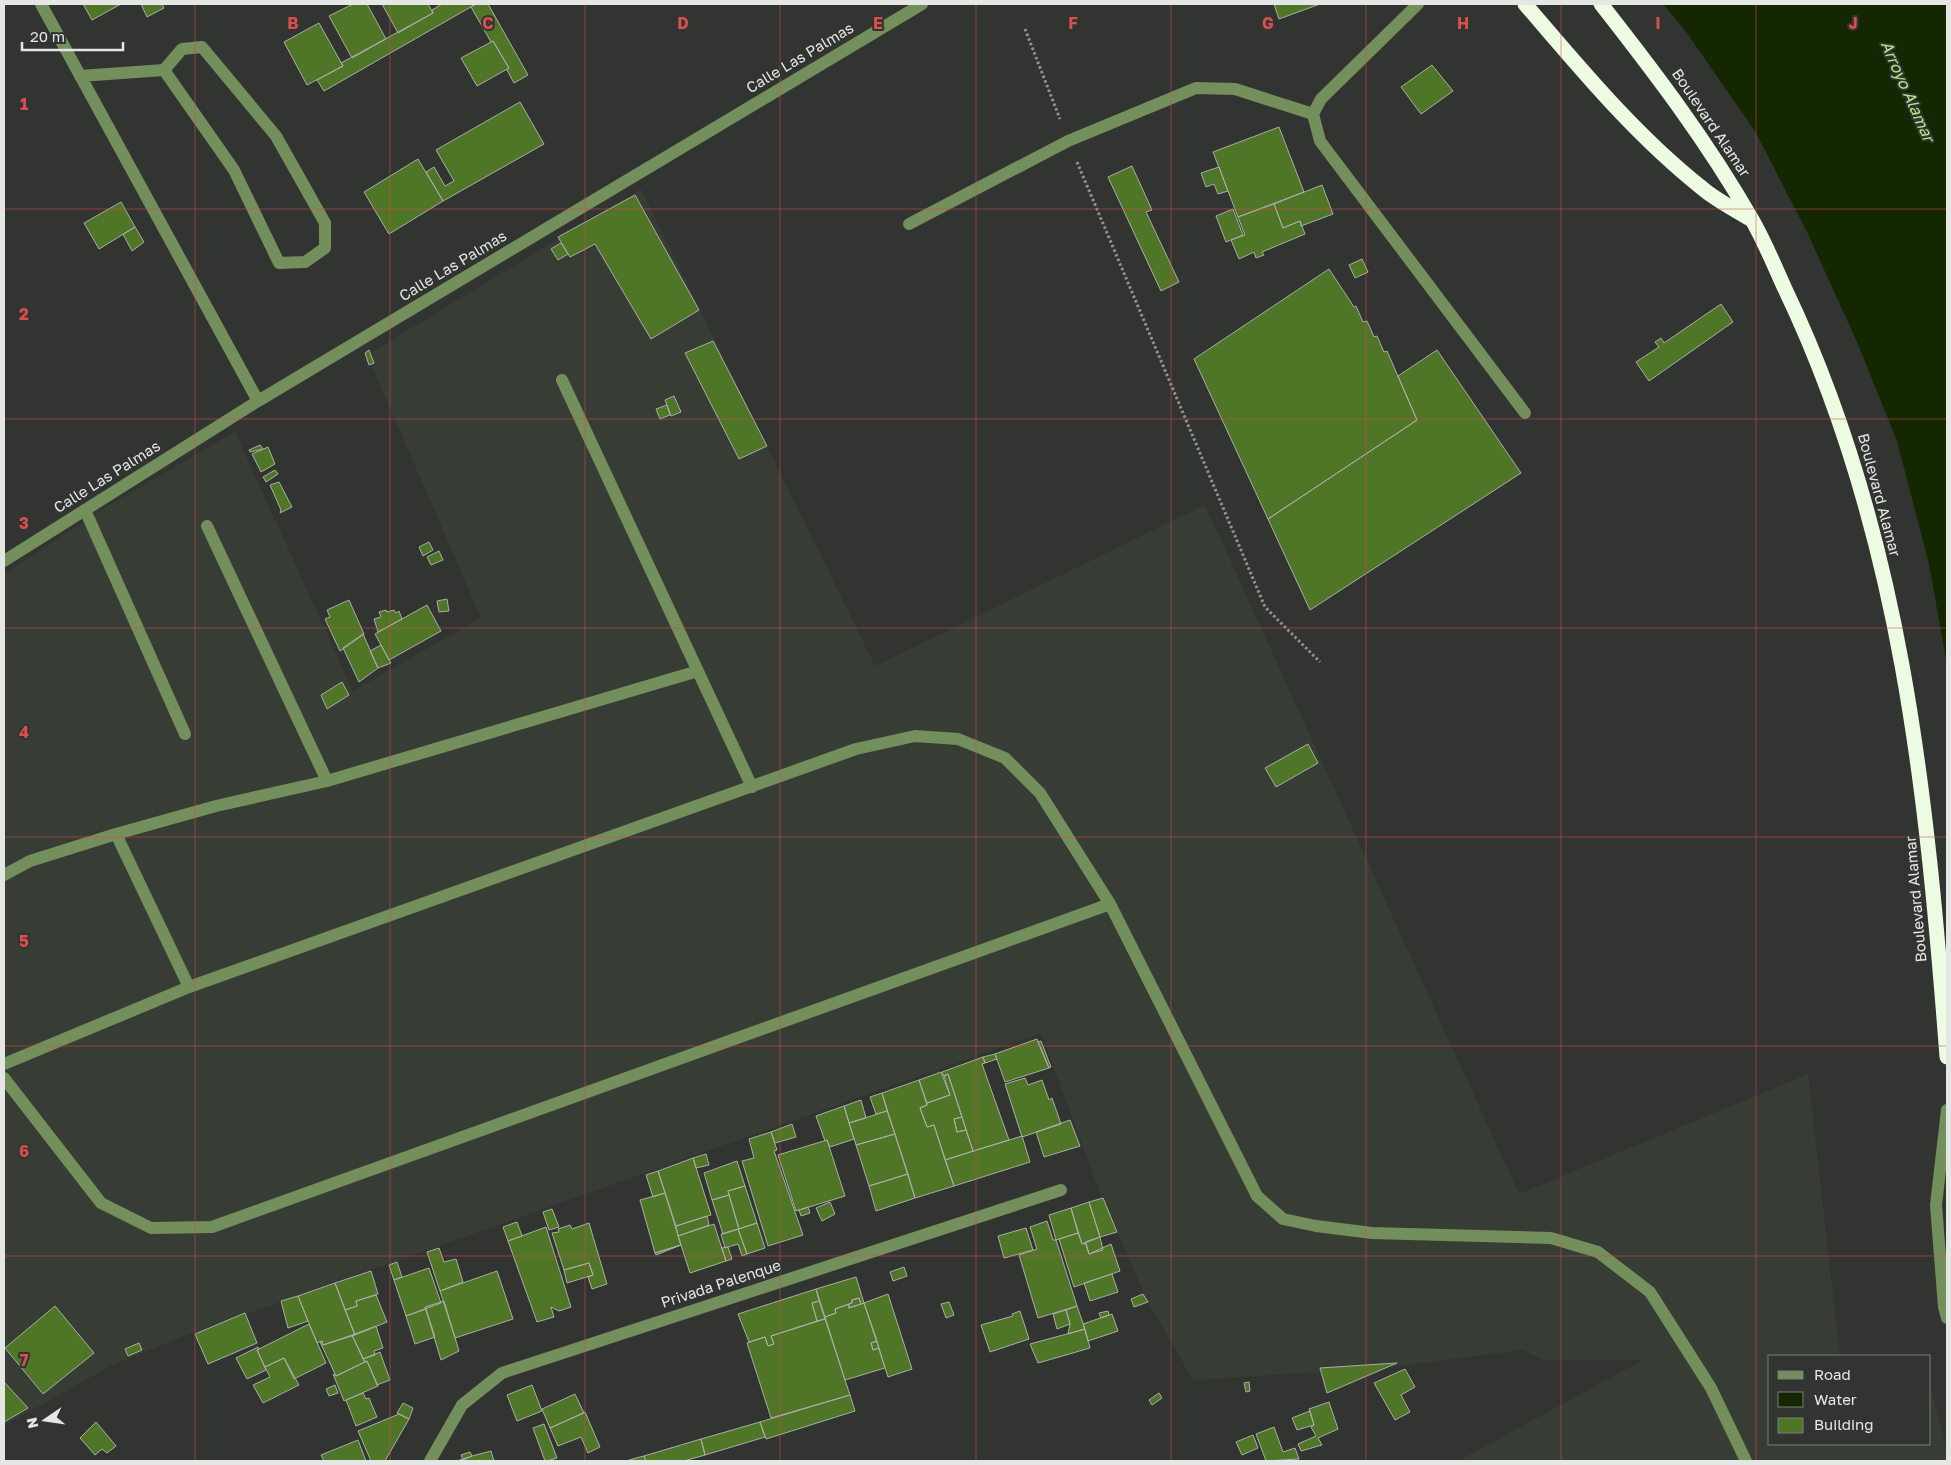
<svg xmlns="http://www.w3.org/2000/svg" width="1951" height="1465" viewBox="0 0 1951 1465" font-family="'Golos Text',sans-serif">
  <style>
    .built { fill: #373d34 }
    .water { fill: #142700 }
    .building { fill: #4f7627; stroke: #abada9 }
    .lines { fill: none; stroke-linecap: round; stroke-linejoin: round }
    .path { stroke: #919391; stroke-width: 3; stroke-dasharray: 2.5 2.5; stroke-linecap: butt }
    .minor { stroke: #738f5c; stroke-width: 12 }
    .highway { stroke: #edfbe3; stroke-width: 15 }
    .grid { fill: none; stroke: #d94e4e; stroke-width: 1; stroke-opacity: 0.55 }
    .labels { text-anchor: middle; stroke-width: 4; stroke-linejoin: round; paint-order: stroke }
    .street-label { font-size: 15px; fill: #e5e7e5; stroke: #323431 }
    .water-label { font-size: 16px; font-style: italic; fill: #b3eb82; stroke: #323431 }
    .grid-label { font-size: 16px; text-anchor: middle; font-weight: bold; fill: #d94e4e; stroke: #323431; stroke-width: 4; stroke-linejoin: round; paint-order: stroke }
  </style>
  <rect width="100%" height="100%" fill="#323431"/>
  <path class="built" d="M641,189l234,477 330,-161 314,689 289,-120 32,282h-70v88h160v-58l17,64v11h-489l185,-101h-100l-20,-10 -140,18 -190,12 -45,-78 -45,-101 -62,-168 -854,302 -77,31 -106,60v-852l115,-75 116,-67 118,259 128,-73 -114,-263z"/>
  <path class="water" d="M1663,4h284v661l-18,-101 -32,-123 -40,-99 -49,-108 -53,-103 -71,-102z"/>
  <path class="building" d="M83,4h38l-29,16z
    M141,4h21l2,4 -17,9z
    M353,4h14l19,35 -34,19 -23,-42z
    M382,4h46l5,9 -35,20z
    M442,4h34l-152,87 -7,-11 26,-14 -2,-3 92,-50 -1,-3z
    M476,4h12l40,71 -14,8 -7,-13 2,-2 -16,-27 -2,1 -20,-35z
    M1274,4h46l-41,15z
    M319,23l24,43 -36,19 -23,-43z
    M493,41l16,27 -32,18 -16,-28z
    M1432,65l21,26 -32,23 -20,-27z
    M520,102l24,42 -101,57 -17,-29 8,-5 11,19 9,-5 -18,-31z
    M1279,127l25,65 -66,25 -25,-65z
    M418,159l25,42 -54,33 -25,-42z
    M1132,166l20,44 -6,2 33,70 -18,9 -53,-114z
    M1219,167l9,24 -10,3 -4,-10 -8,3 -5,-14z
    M1322,185l11,29 -32,12 -1,-5 -17,7 -9,-24z
    M635,195l64,115 -48,29 -56,-95 -25,13 -12,-20z
    M121,202l14,25 -36,22 -15,-26z
    M1274,204l9,24 17,-7 5,13 -43,18 2,3 -8,3 -2,-6 -15,7 -8,-19 14,-5 -7,-18z
    M1233,209l10,26 -17,7 -10,-26z
    M135,227l9,15 -12,9 -9,-17z
    M561,243l7,11 -10,6 -7,-11z
    M1362,259l6,13 -13,6 -6,-13z
    M1329,269l25,38 2,-1 7,16 4,-1 7,16 3,-1 7,16 3,-1 30,69 -149,99 -74,-160z
    M1721,304l12,18 -84,59 -13,-19 23,-15 -4,-5 6,-4 3,5z
    M713,341l54,105 -28,13 -54,-106z
    M369,350l5,13 -5,2 -4,-12z
    M1437,350l84,123 -211,137 -42,-91 149,-99 -19,-44z
    M674,396l7,16 -10,4 -6,-16z
    M667,405l3,10 -10,4 -4,-10z
    M260,445l3,4 -13,3 -1,-2z
    M268,447l7,17 -14,8 -9,-18z
    M275,470l3,4 -12,8 -3,-5z
    M279,482l13,25 -12,6 1,-3 -11,-25z
    M429,542l4,8 -10,6 -4,-9z
    M439,551l4,9 -12,5 -4,-8z
    M447,599l2,12 -10,1 -2,-11z
    M349,600l15,34 -24,17 -15,-32 5,-2 -3,-7z
    M427,605l14,26 -52,29 -14,-26z
    M386,610l1,2 7,-2 2,3 3,-2 3,8 -24,13 -4,-13 7,-2 -2,-5z
    M363,634l15,34 -19,14 -16,-34z
    M381,645l10,18 -13,5 -8,-17z
    M342,682l7,13 -22,14 -6,-14z
    M1308,744l10,19 -42,24 -11,-19z
    M1037,1039l12,29 -44,14 -10,-28z
    M1041,1041l10,26 -2,1 -11,-26z
    M995,1054l2,5 -12,4 -2,-6z
    M983,1057l2,6 -3,1 27,76 -36,11 -25,-77 -4,2 -2,-4z
    M941,1072l9,23 -23,8 -8,-23z
    M948,1074l14,43 -8,2 3,13 9,-2 7,21 -28,9 -11,-35 -7,2 -7,-19 7,-3v-2l23,-8 -6,-19z
    M1025,1078l3,7 14,-5 7,20 3,-2 9,26 -39,13 -17,-53z
    M919,1080l8,25 -7,3 7,19 7,-2 20,61 -39,12 -33,-105z
    M882,1093l5,18 -11,3 -6,-17z
    M861,1100l5,18 -17,5 -5,-17z
    M844,1106l10,33 -24,8 -3,-7 -2,1 -9,-25z
    M887,1111l8,23 -39,11 -7,-22z
    M962,1117l4,13 -9,2 -3,-13z
    M1070,1120l10,26 -36,11 -8,-25z
    M792,1124l4,13 -21,6 -4,-11z
    M771,1132l6,18 -3,1 29,84 -35,11 -26,-85 12,-3 -5,-19z
    M895,1134l13,40 -39,12 -13,-41z
    M1022,1136l8,26 -76,24 -9,-26z
    M827,1140l18,56 -49,15 -18,-56z
    M706,1154l3,11 -13,3 -3,-10z
    M693,1158l18,57 -35,11 -18,-55z
    M737,1161l8,25 -17,5 1,4 -17,5 -8,-27z
    M658,1171l7,22 -12,4 -7,-22z
    M908,1174l7,24 -39,13 -7,-25z
    M745,1186l12,37 -18,6 -11,-38z
    M665,1193l16,52 -26,8 -15,-53z
    M729,1195l10,34 -16,5 -11,-34z
    M1103,1198l14,34 -17,5 -11,-35z
    M830,1202l5,12 -13,7 -6,-13z
    M1089,1202l11,35 -18,7 -11,-36z
    M808,1207l2,6 -9,3 -2,-6z
    M1071,1208l7,25 -22,7 -7,-25z
    M552,1209l7,18 -10,3 -6,-18z
    M707,1216l2,9 -31,11 -2,-10z
    M1047,1221l6,19h3l21,66 -39,12 -19,-63 18,-6 -7,-22z
    M517,1222l5,14 -14,5 -5,-14z
    M589,1223l18,61 -15,5 -4,-12 5,-2 -4,-12 -25,7 -12,-37 7,-1 -1,-3 12,-4 2,4z
    M757,1223l8,25 -18,6 -9,-25z
    M714,1224l12,37 -36,12 -12,-37z
    M546,1227l25,80 -12,4 -8,-4 3,10 -17,5 -29,-81z
    M1026,1228l7,22 -29,8 -6,-22z
    M738,1229l9,25 -5,2 -4,-12 -13,4 -4,-14z
    M1078,1233l4,11 4,-1 3,11 22,-10 9,27 -46,16 -15,-48z
    M1100,1237l3,13 -14,4 -4,-12z
    M681,1245l-25,10 -1,-2z
    M728,1247l4,12 -6,2 -4,-13z
    M439,1248l5,14 12,-3 7,23 -23,9 -13,-39z
    M397,1262l5,15 -8,3 -5,-15z
    M589,1263l4,12 -26,8 -3,-13z
    M904,1267l3,9 -14,5 -3,-9z
    M429,1268l12,35 -35,13 -12,-36z
    M371,1271l7,23 -22,7 1,5 -12,4 -10,-27z
    M497,1271l16,48 -58,19 -15,-47z
    M1112,1274l6,18 -28,9 -6,-18z
    M856,1277l8,26 -3,1 -2,-6 -7,2v3l-17,6 1,4 -11,4 -9,-28z
    M335,1283l20,52 -32,10 -1,-4 -5,2 -19,-47z
    M816,1289l3,12 -7,2 5,18 -46,15 3,8 -6,2 -3,-9 -16,5 -11,-28z
    M888,1294l24,75 -24,8 -24,-74z
    M1143,1294l5,8 -14,5 -3,-8z
    M376,1295l11,27 -32,13 -10,-25 12,-4 -1,-5z
    M298,1296l10,25 -20,7 -7,-27z
    M859,1298l2,6 -12,4v-4l3,-1v-3z
    M444,1301l15,50 -18,9 -16,-53z
    M819,1301l6,18 -8,2 -5,-18z
    M949,1302l5,13 -8,3 -5,-14z
    M864,1303l13,38 -6,2 2,7 6,-2 6,20 -40,12 -20,-63 11,-4 -1,-4 14,-5v4z
    M55,1306l39,47 -51,41 -38,-46z
    M1077,1306l8,23 -17,5 2,-10 -4,-14z
    M426,1309l9,28 -20,7 -9,-28z
    M1066,1310l4,14 -13,5 -4,-15z
    M1020,1311l9,28 -39,13 -9,-27 32,-9 -1,-2z
    M1108,1311l1,4 -8,3 -2,-5z
    M245,1313l12,30 -49,21 -13,-30z
    M1112,1314l6,17 -30,10 -5,-17z
    M825,1319l25,76 -79,23 -24,-75 18,-6 3,9 6,-2 -3,-8z
    M309,1324l17,39 -32,16 -10,-21 -19,9 -8,-17z
    M376,1326l7,22 -9,3 1,4 -12,4 -11,-24z
    M1085,1329l5,19 -52,15 -8,-19z
    M352,1335l13,27 -29,14 -16,-34 2,-1 1,4z
    M877,1341l2,7 -6,2 -2,-7z
    M139,1343l3,7 -14,6 -3,-7z
    M258,1347l1,2 -2,1 9,20 -19,9 -11,-21z
    M380,1352l10,28 -13,5 -10,-24 -2,1 -2,-3z
    M284,1358l15,27 -36,18 -10,-18 17,-8 -5,-10z
    M367,1361l11,25 -34,15 -11,-27 3,2z
    M1397,1363l-70,30 -7,-25z
    M1405,1369l10,18 -14,8 9,17 -15,8 -21,-37z
    M4,1382l24,26 -24,14z
    M1249,1382l1,9 -4,1 -2,-9z
    M335,1385l3,8 -9,3 -3,-7z
    M532,1385l10,26 -25,10 -10,-26z
    M363,1393l3,6 3,-1 8,19 -21,9 -10,-26z
    M1159,1393l3,5 -10,7 -3,-5z
    M575,1394l9,19 -34,15 -8,-19z
    M850,1395l5,16 -89,28 -6,-17z
    M1329,1402l9,27 -20,9 4,7 -21,6 -3,-7 18,-8 -5,-9 3,-2 -5,-16z
    M403,1403l10,5 -4,11 -12,-6z
    M1310,1411l4,14 -17,5 -5,-12z
    M585,1412l15,35 -12,6 -7,-16 -23,9 -8,-18z
    M399,1414l10,5 -24,42h-14l-13,-30z
    M96,1422l20,24 -9,7 -5,-4 -7,6 -15,-17z
    M760,1422l5,15 -60,18 -4,-16z
    M544,1424l13,34 -10,3h-2l-12,-33z
    M1274,1427l9,25 12,-4 4,11 -33,2 -10,-27z
    M1253,1435l5,13 -16,7 -6,-13z
    M701,1439l4,16 -21,6h-38l-2,-5z
    M358,1440l8,21h-42l-3,-6z
    M491,1451l3,10h-37l15,-5z
    M470,1452l2,4 -9,4 -2,-5z
    M644,1456l2,5h-20l10,-3z"/>
  <g class="lines">
    <path class="path" d="M1025,29l35,90
      M1077,162l188,445 55,55"/>
    <path class="minor" d="M41,4l217,397
      M1418,4l-97,95 -8,15 7,27 205,272
      M80,76l84,-6 18,-21 20,-2 74,89 49,87v25l-20,14 -26,1 -45,-93 -70,-100
      M909,224l159,-83 128,-53 39,1 78,25
      M562,380l190,407
      M85,510l100,224
      M207,526l120,255
      M4,561l254,-160 664,-397
      M116,834l73,153
      M4,875l26,-14 86,-27 100,-28 111,-25 371,-110
      M4,1064l185,-77 667,-238 59,-13 43,3 47,19 35,35 70,111 147,292 26,23 33,7 56,7 179,5 47,14 52,40 61,96 35,73
      M4,1078l97,125 50,25 61,-1 898,-323
      M1947,1110l-11,95 8,102 3,11
      M430,1461l32,-56 40,-32 559,-183"/>
    <path class="highway" d="M1525,4c55,64 110,131 177,184 14,12 32,21 48,31
      M1601,4c54,69 106,137 150,214 13,22 23,47 34,71 116,242 142,505 162,768"/>
  </g>
  <path class="grid" d="M195,4v1457M390,4v1457M585,4v1457M780,4v1457M976,4v1457M1171,4v1457M1366,4v1457M1561,4v1457M1756,4v1457M4,209h1943M4,419h1943M4,628h1943M4,837h1943M4,1046h1943M4,1256h1943"/>
  <g class="labels">
    <g class="street-label">
      <text transform="translate(800 58) rotate(-31)" y="5">Calle Las Palmas</text>
      <text transform="translate(1711 123) rotate(56)" y="5">Boulevard Alamar</text>
      <text transform="translate(453 266) rotate(-31)" y="5">Calle Las Palmas</text>
      <text transform="translate(107 477) rotate(-32)" y="5">Calle Las Palmas</text>
      <text transform="translate(1879 495) rotate(75)" y="5">Boulevard Alamar</text>
      <text transform="translate(1916 899) rotate(-95)" y="5">Boulevard Alamar</text>
      <text transform="translate(721 1284) rotate(-18)" y="5">Privada Palenque</text>
    </g>
    <g class="water-label">
      <text transform="translate(1908 91) rotate(66)" y="6">Arroyo Alamar</text>
    </g>
  </g>
  <g class="grid-label">
    <text x="293" y="29">B</text>
    <text x="488" y="29">C</text>
    <text x="683" y="29">D</text>
    <text x="878" y="29">E</text>
    <text x="1073" y="29">F</text>
    <text x="1268" y="29">G</text>
    <text x="1463" y="29">H</text>
    <text x="1658" y="29">I</text>
    <text x="1853" y="29">J</text>
    <text x="24" y="110">1</text>
    <text x="24" y="320">2</text>
    <text x="24" y="529">3</text>
    <text x="24" y="738">4</text>
    <text x="24" y="947">5</text>
    <text x="24" y="1157">6</text>
    <text x="24" y="1366">7</text>
  </g>
  <rect width="1951" height="1465" fill="none" stroke="#e5e7e5" stroke-width="10"/>
  <rect x="1768" y="1355" width="162" height="90" fill="#323431" stroke="#7a7c79"/>
  <rect x="1778" y="1371" width="25" height="8" fill="#738f5c" stroke="#7a7c79"/>
  <text x="1814" y="1380" font-size="15" fill="#e5e7e5">Road</text>
  <rect x="1778" y="1392" width="25" height="15" fill="#142700" stroke="#7a7c79"/>
  <text x="1814" y="1405" font-size="15" fill="#e5e7e5">Water</text>
  <rect x="1778" y="1418" width="25" height="15" fill="#4f7627" stroke="#7a7c79"/>
  <text x="1814" y="1430" font-size="15" fill="#e5e7e5">Building</text>
  <g transform="translate(45 1420) rotate(257)" stroke="#323431" stroke-width="4" paint-order="stroke">
  <path d="M0-4L9 19L0 12L-9 19Z" fill="#e5e7e5"/>
  <text y="-8" font-size="14" font-weight="bold" text-anchor="middle" fill="#e5e7e5">N</text>
  </g>
  <path d="M22 42v8h101v-8" fill="none" stroke="#e5e7e5" stroke-width="2.5"/>
  <text x="30" y="42" font-size="15" fill="#e5e7e5" stroke="#323431" stroke-width="4" paint-order="stroke">20 m</text>
</svg>
